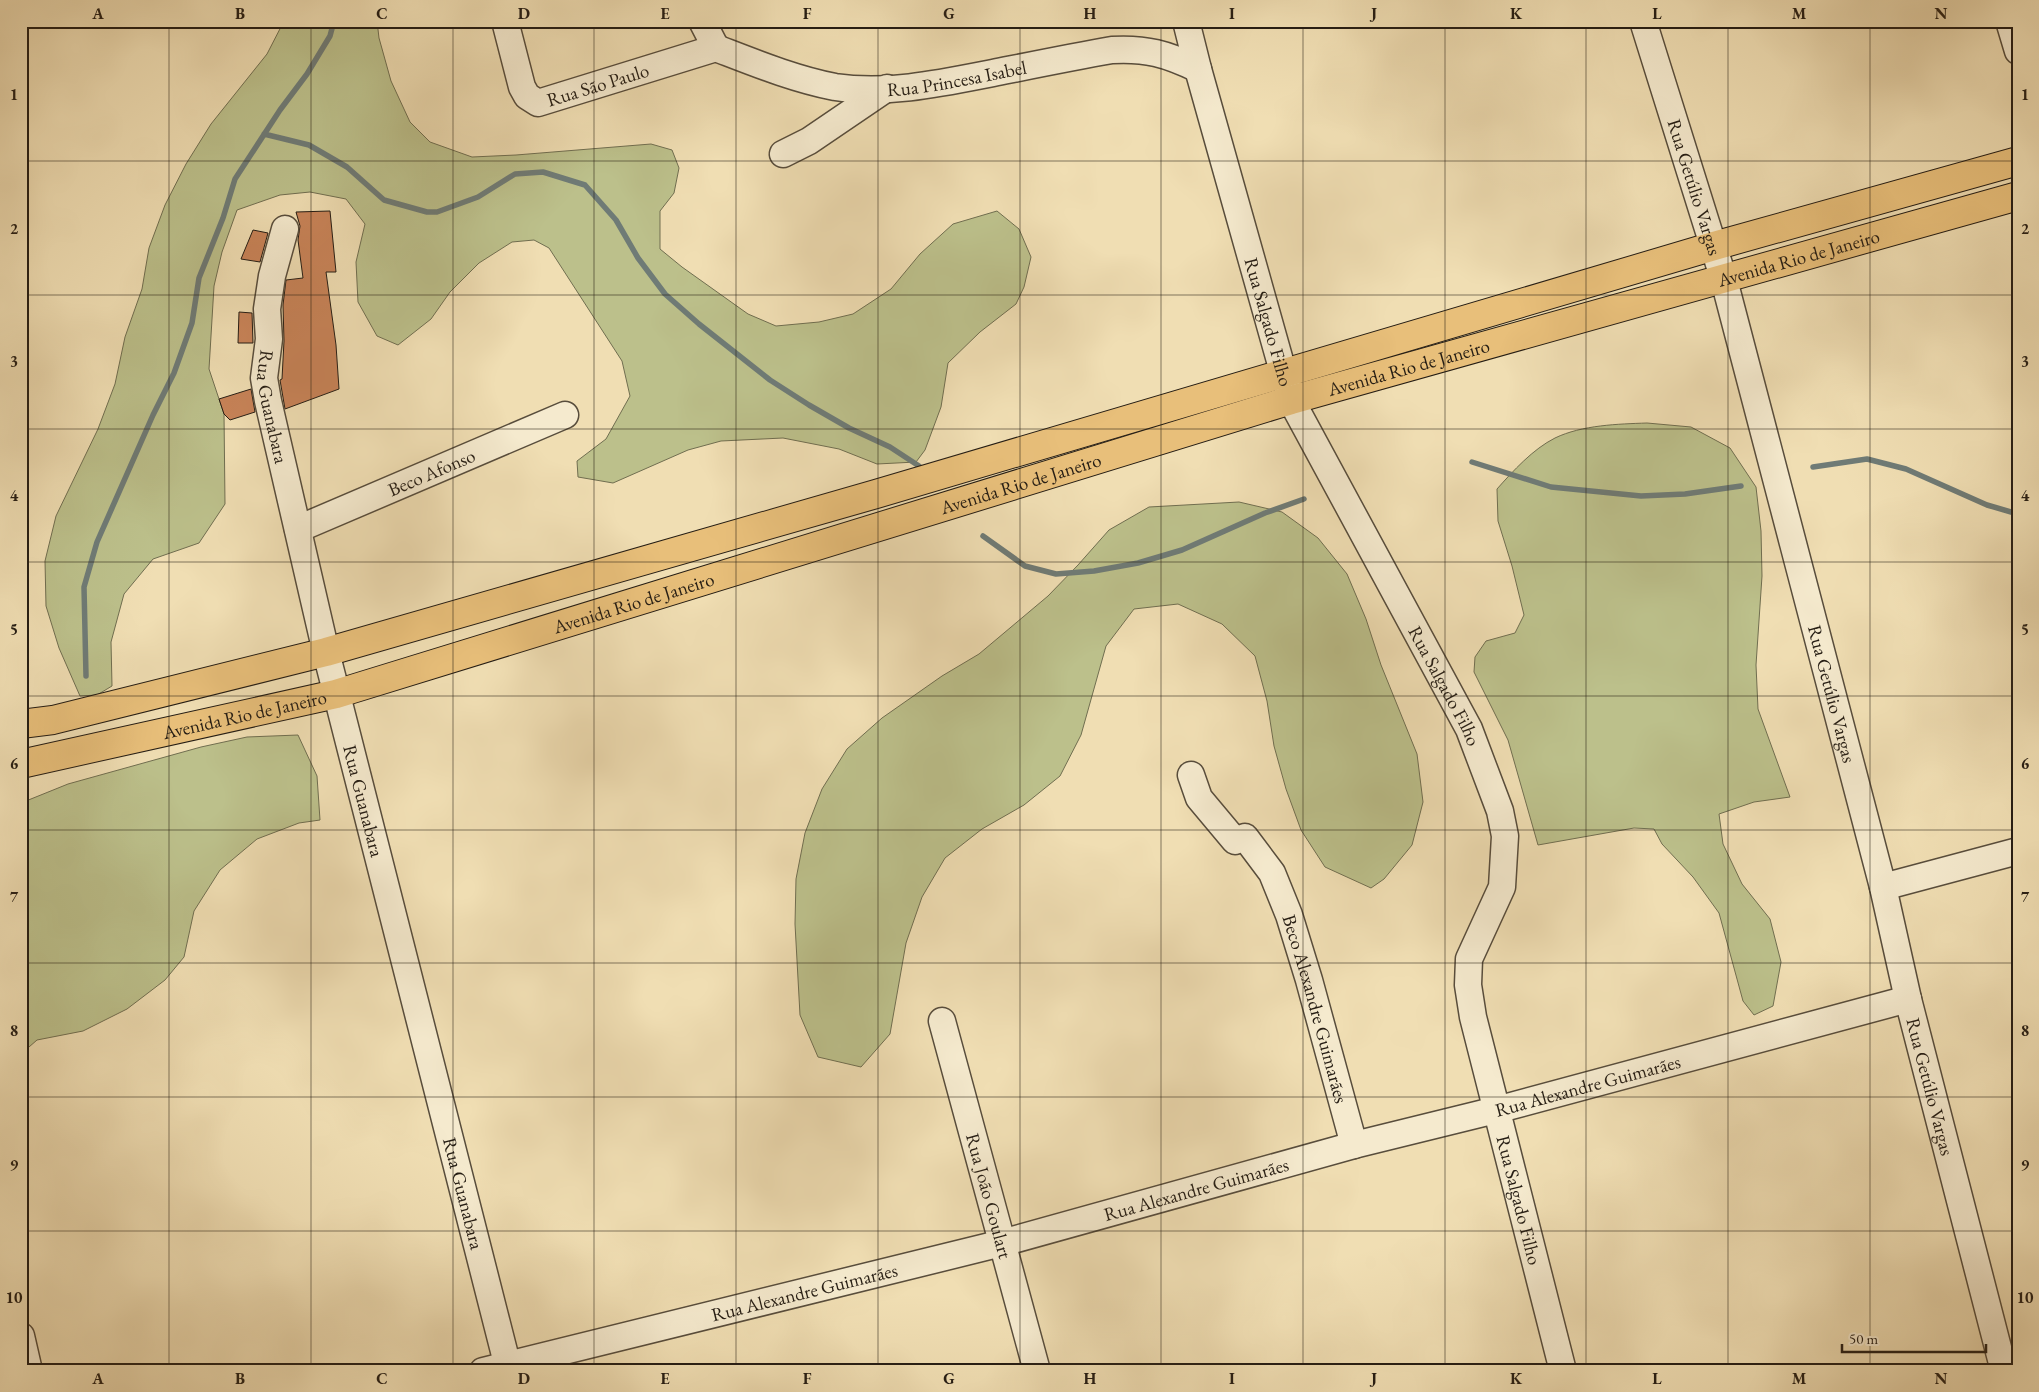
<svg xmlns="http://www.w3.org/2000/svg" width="2039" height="1392" viewBox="0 0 2039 1392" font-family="'EB Garamond',serif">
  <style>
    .green { fill: #bcc08b; stroke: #706e50 }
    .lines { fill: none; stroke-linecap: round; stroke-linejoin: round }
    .stream { stroke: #6f7b76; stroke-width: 5.5 }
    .building { fill: #c88358; stroke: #251d14 }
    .minor-casing { stroke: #584d3c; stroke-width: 29 }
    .major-casing { stroke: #251d14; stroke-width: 30 }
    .minor { stroke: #f5eace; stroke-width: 26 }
    .major { stroke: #e8bf7a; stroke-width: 28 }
    .grid { fill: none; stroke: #251d14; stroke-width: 1; stroke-opacity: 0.55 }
    .labels { text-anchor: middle; stroke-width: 4.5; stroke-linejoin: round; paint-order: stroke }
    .street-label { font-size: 19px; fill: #251d14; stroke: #f5eace }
    .neatline { fill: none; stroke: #251d14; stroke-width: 2 }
    .grid-label { font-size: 16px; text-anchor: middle; font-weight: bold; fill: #251d14 }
  </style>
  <rect width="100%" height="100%" fill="#f0deb3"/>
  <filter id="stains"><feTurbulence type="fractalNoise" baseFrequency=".004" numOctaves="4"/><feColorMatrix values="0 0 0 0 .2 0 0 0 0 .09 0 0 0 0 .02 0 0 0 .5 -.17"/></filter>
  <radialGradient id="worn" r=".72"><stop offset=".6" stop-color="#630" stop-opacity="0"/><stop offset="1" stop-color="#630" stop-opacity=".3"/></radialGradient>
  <path class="green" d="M284,21h93l2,17 12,43 19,41 20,20 42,15 44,-2 135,-11 21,6 7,18 -5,25 -14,18v38l22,18 66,47 28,12 43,-4 34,-8 38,-25 29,-35 33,-30 44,-13 22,18 12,28 -7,30 -8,17 -36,28 -32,31 -7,44 -16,43 -9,12 -39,2 -38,-15 -56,-11 -62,3 -33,9 -75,33 -35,-6 -1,-16 29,-22 24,-43 -8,-35 -73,-113 -15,-8 -22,2 -33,21 -29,29 -19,27 -33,26 -21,-9 -19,-34 -2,-40 9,-38 -19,-25 -36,-7 -30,3 -43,15 -15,42 -8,34 -5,83 15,45 1,90 -26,39 -46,16 -29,35 -13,48 1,44 -15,9 -17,1 -21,-48 -13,-42 -1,-45 11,-45 42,-87 17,-45 10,-47 17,-48 7,-41 16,-43 21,-41 25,-40 56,-70z
    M1647,423l44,4 39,21 26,39 5,44 1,45 -6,89 2,44 32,88 -36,5 -35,12 4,30 19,40 28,35 11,43 -8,44 -19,9 -11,-14 -24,-88 -26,-36 -31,-33 -8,-15 -20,-1 -96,17 -30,-105 -34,-68 1,-15 11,-16 29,-8 9,-18 -12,-49 -14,-45 -1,-32c16,-18 36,-40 58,-51 27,-13 63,-14 92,-15z
    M1239,502l43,10 36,26 29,36 19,45 15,46 36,89 6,48 -11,43 -28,34 -13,9 -46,-21 -24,-37 -15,-41 -12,-43 -7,-45 -12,-45 -33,-32 -44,-20 -44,5 -28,37 -25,89 -21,41 -36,29 -42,24 -37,29 -23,39 -16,46 -16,91 -29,33 -43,-10 -18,-42 -5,-91 1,-45 9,-46 17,-44 25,-40 35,-31 60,-42 37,-22 69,-58 30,-31 31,-35 40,-23z
    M298,735l19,41 3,44 -21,3 -42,16 -37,31 -26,41 -10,46 -19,23 -38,29 -44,22 -46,9 -16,14v-251l47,-19 133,-37 46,-10z"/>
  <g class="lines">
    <path class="stream" d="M264,134l45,11 38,22 37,33 43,12h10l41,-15 37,-23 28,-2 42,13 31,35 22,38 27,36 34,30 71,56 39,25 40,23 41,19 29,19
      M1472,462l79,25 90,9 44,-2 56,-8
      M1813,467l54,-8 39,10 81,36 31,9
      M983,536l42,30 31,8 38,-3 44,-8 44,-13 83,-37 39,-14
      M86,676l-2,-89 13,-45 56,-127 21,-42 18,-50 7,-45 24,-60 12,-39 45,-69 27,-36 23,-38 4,-15"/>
  </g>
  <path class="building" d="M330,211l6,61h-10l10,73 3,44 -54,20 -5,-29 2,-1 2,-38 -1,-36 3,-25 17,-2 -5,-38 2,-14 -4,-14z
    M253,230l15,3 -8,29 -19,-3z
    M239,312l13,1 1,30h-15z
    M251,389l4,23 -25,8 -6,-6 -5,-15z"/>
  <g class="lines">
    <defs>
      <g id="minor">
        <path id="s1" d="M505,21l17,66 5,9 11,7 178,-55"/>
        <path d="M702,21l14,27"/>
        <path id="s2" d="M1186,21l12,48 93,331 178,329 31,82 5,25 -3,51 -33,72 -1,26 5,32 90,354"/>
        <path id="s3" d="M1643,21l81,259 159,607 25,112 96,372"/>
        <path d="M2009,21l9,30"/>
        <path id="s4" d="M716,48c39,15 78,31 119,39 52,8 107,-4 158,-14 40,-8 79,-16 119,-23 34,-2 55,4 86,19"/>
        <path d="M783,154l26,-13 78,-53"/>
        <path id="s5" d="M285,229l-13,47 -5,33 2,30 -5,39 4,23 58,251 183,719"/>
        <path id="s6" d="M298,529l267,-114"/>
        <path id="s7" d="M1191,775l8,23 36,43 10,-4 27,36 17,42 20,65 45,165"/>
        <path d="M1883,887l135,-36"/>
        <path id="s8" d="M942,1021l95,350"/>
        <path d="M21,1336l8,35"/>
        <path id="s9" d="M483,1371l519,-128 352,-98 142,-35 412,-111"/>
      </g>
      <g id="major">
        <path d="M21,724l32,-4 273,-68 550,-158 838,-248 304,-85"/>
        <path id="s10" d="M21,764l315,-70 955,-294 727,-204"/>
      </g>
    </defs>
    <use href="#minor" class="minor-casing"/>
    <use href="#major" class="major-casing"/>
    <use href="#minor" class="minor"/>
    <use href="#major" class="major"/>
  </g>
  <path class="grid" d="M169,21v1350M311,21v1350M453,21v1350M594,21v1350M736,21v1350M878,21v1350M1020,21v1350M1161,21v1350M1303,21v1350M1445,21v1350M1586,21v1350M1728,21v1350M1870,21v1350M21,161h1997M21,295h1997M21,429h1997M21,562h1997M21,696h1997M21,830h1997M21,963h1997M21,1097h1997M21,1231h1997"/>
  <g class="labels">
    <g class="street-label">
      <text dy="7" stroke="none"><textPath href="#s4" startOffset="248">Rua Princesa Isabel</textPath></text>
      <text dy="7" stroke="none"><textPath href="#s1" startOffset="154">Rua São Paulo</textPath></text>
      <text dy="7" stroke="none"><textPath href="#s3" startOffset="174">Rua Getúlio Vargas</textPath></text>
      <text dy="7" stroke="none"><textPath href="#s10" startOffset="1849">Avenida Rio de Janeiro</textPath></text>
      <text dy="7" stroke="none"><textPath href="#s2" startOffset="312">Rua Salgado Filho</textPath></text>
      <text dy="7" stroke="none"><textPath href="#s10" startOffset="1444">Avenida Rio de Janeiro</textPath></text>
      <text dy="7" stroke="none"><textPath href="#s5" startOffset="181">Rua Guanabara</textPath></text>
      <text dy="7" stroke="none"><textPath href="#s6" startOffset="145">Beco Afonso</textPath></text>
      <text dy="7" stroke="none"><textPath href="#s10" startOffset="1039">Avenida Rio de Janeiro</textPath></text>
      <text dy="7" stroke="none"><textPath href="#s10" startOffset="634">Avenida Rio de Janeiro</textPath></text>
      <text dy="7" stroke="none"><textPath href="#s2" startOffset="718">Rua Salgado Filho</textPath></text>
      <text dy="7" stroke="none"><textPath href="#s3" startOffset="699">Rua Getúlio Vargas</textPath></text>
      <text dy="7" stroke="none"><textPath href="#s10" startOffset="229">Avenida Rio de Janeiro</textPath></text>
      <text dy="7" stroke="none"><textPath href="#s5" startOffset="586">Rua Guanabara</textPath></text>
      <text dy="7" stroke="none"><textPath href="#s7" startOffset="279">Beco Alexandre Guimarães</textPath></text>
      <text dy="7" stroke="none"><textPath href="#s9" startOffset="1141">Rua Alexandre Guimarães</textPath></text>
      <text dy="7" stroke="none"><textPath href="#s3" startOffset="1104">Rua Getúlio Vargas</textPath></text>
      <text dy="7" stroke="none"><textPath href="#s9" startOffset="736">Rua Alexandre Guimarães</textPath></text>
      <text dy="7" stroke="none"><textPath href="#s5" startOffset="991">Rua Guanabara</textPath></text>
      <text dy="7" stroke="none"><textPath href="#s8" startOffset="181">Rua João Goulart</textPath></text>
      <text dy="7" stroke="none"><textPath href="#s2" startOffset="1258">Rua Salgado Filho</textPath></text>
      <text dy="7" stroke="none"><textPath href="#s9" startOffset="331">Rua Alexandre Guimarães</textPath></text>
    </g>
  </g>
  <rect width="2039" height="1392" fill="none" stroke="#f0deb3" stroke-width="55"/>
  <path d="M1842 1344v8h144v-8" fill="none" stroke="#251d14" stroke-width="2.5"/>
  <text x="1849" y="1344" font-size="15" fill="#251d14" stroke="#f5eace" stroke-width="4" paint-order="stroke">50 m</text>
  <rect x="28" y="28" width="1984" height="1336" class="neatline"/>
  <g class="grid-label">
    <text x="98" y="19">A</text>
    <text x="240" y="19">B</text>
    <text x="382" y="19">C</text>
    <text x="524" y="19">D</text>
    <text x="665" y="19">E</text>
    <text x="807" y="19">F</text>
    <text x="949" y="19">G</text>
    <text x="1090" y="19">H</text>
    <text x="1232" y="19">I</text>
    <text x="1374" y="19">J</text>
    <text x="1516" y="19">K</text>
    <text x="1657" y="19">L</text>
    <text x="1799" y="19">M</text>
    <text x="1941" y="19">N</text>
    <text x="14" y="100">1</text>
    <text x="2025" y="100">1</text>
    <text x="14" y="234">2</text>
    <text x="2025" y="234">2</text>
    <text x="14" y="367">3</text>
    <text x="2025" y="367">3</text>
    <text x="14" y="501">4</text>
    <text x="2025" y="501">4</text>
    <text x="14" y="635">5</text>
    <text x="2025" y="635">5</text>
    <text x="14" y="769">6</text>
    <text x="2025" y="769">6</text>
    <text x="14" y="902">7</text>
    <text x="2025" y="902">7</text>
    <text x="14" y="1036">8</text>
    <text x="2025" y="1036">8</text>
    <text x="14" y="1170">9</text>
    <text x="2025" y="1170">9</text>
    <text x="14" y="1303">10</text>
    <text x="2025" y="1303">10</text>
    <text x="98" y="1384">A</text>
    <text x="240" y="1384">B</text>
    <text x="382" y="1384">C</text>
    <text x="524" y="1384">D</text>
    <text x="665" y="1384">E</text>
    <text x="807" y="1384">F</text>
    <text x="949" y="1384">G</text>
    <text x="1090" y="1384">H</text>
    <text x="1232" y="1384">I</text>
    <text x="1374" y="1384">J</text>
    <text x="1516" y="1384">K</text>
    <text x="1657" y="1384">L</text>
    <text x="1799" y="1384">M</text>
    <text x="1941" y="1384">N</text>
  </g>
  <rect width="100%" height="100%" filter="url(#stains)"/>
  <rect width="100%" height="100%" fill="url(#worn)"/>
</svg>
